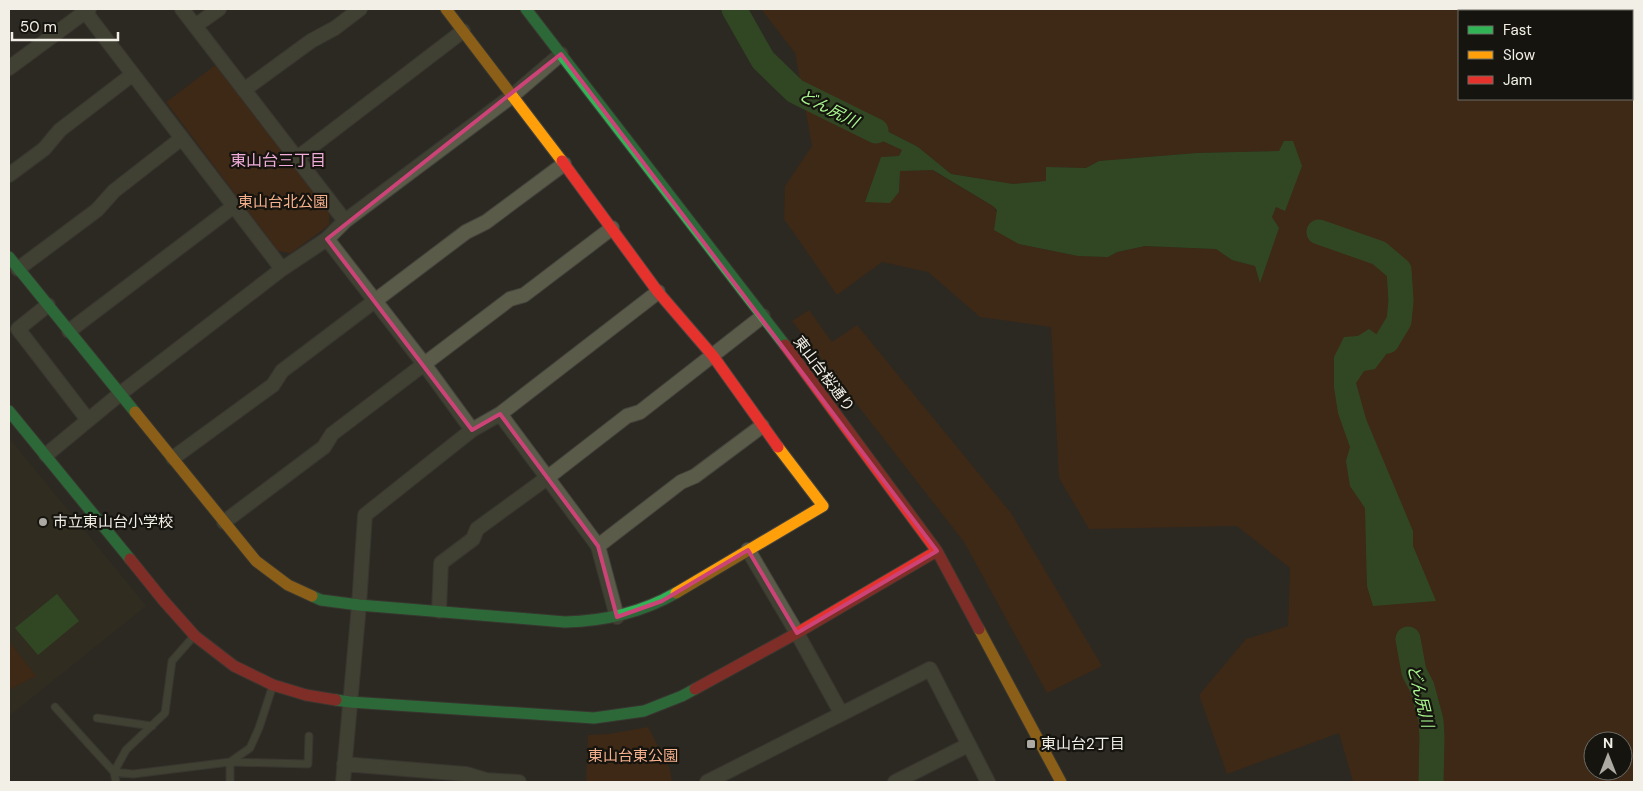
<svg xmlns="http://www.w3.org/2000/svg" width="1643" height="791" viewBox="0 0 1643 791" font-family="'DM Sans','Noto Sans JP',sans-serif">
  <style>
    .built { fill: #352f1e }
    .green { fill: #542607; fill-rule: evenodd }
    .water { fill: #386c24 }
    .lines { fill: none; stroke-linecap: round; stroke-linejoin: round }
    .river { stroke: #386c24; stroke-width: 25 }
    .lane-casing { stroke: #46443e; stroke-width: 9 }
    .street-casing { stroke: #46443e; stroke-width: 16 }
    .fast-casing { stroke: #46443e; stroke-width: 13 }
    .slow-casing { stroke: #46443e; stroke-width: 13 }
    .jam-casing { stroke: #46443e; stroke-width: 13 }
    .lane { stroke: #5a5b48; stroke-width: 7 }
    .street { stroke: #5a5b48; stroke-width: 14 }
    .fast { stroke: #30b455; stroke-width: 11 }
    .slow { stroke: #ff9f0a; stroke-width: 11 }
    .jam { stroke: #e5322d; stroke-width: 11 }
    .marked { fill: none; stroke: #cc4377; stroke-width: 4; stroke-linejoin: round }
    .poi-dot { fill: #acaaa2; stroke: #15140e; stroke-width: 2 }
    .labels { text-anchor: middle; stroke-width: 4.5; stroke-linejoin: round; paint-order: stroke }
    .park-label { font-size: 15px; fill: #f6b08d; stroke: #15140e }
    .street-label { font-size: 15px; fill: #f2efe7; stroke: #15140e }
    .poi-label { font-size: 15px; fill: #f2efe7; stroke: #15140e; text-anchor: start }
    .water-label { font-size: 16px; font-style: italic; fill: #a7f78e; stroke: #15140e }
    .neighbourhood-label { font-size: 16px; fill: #f1acda; stroke: #15140e }
  </style>
  <rect width="100%" height="100%" fill="#2b2922"/>
  <path class="built" d="M9,438l137,168 -137,110z"/>
  <path class="green" d="M761,9h873v773h-281l-14,-49 -112,41 -28,-79 47,-56 42,-13 2,-58 -53,-42 -148,3 -30,-51 -8,-151 -71,-10 -52,-45 -46,-10 -45,33 -53,-76 1,-33 27,-40 -17,-93zM1459,11h173v88h-173zM877,126l41,21 33,27 62,10 33,-3 1,-14 39,1 13,-7 98,-8 82,-2 7,59 -9,-4 -5,11 7,11 -19,54 -5,-16 -23,-6 -16,-11 -71,-3 -28,6 -9,5 -30,-1 -59,-12 -26,-38 -61,-36 -32,1 -1,21 -34,10 16,-45 18,-1 3,-6 -28,-13zM1593,741h30v30h-30z
    M217,64l113,146 -1,15 -38,28 -13,-2 -112,-149z
    M809,310l23,32 25,-17 154,188 91,153 -55,27 -83,-151 -172,-221z
    M9,641l27,35 -27,14z
    M648,727l22,42 2,13h-86l2,-47 21,-1z"/>
  <path class="water" d="M877,126l41,21 33,27 62,10 33,-3v-14l40,1 13,-7 98,-8 82,-2 5,-10h9l9,25 -17,45 -9,-4 -4,10 7,11 -19,55 -5,-17 -23,-6 -16,-11 -71,-3 -28,6 -9,5 -30,-1 -59,-12 -25,-14 3,-20 -4,-4 -60,-36 -33,1 -1,21 -9,11 -25,-1 16,-45 18,-1 3,-6 -28,-13z
    M1369,329l7,5 7,-1 7,16 -15,20 -11,2 -8,12 10,36 47,112v15l23,55 -63,5 -6,-20 -2,-78 -15,-22 -4,-25 4,-14 -12,-34 -4,-26v-30l10,-20 14,-1z
    M57,594l22,27 -41,34 -23,-27z"/>
  <g class="lines">
    <path class="river" d="M734,9l29,51 32,31 81,40
      M1319,232l60,21 20,17 2,31 -2,20 -12,20
      M1408,639l6,33 8,15 9,34 1,16 -1,45"/>
    <defs>
      <path id="lane" d="M55,707l59,65 19,2 97,-12 78,2 1,-28
        M97,718l55,8
        M116,782l-2,-10 12,-22 39,-37 7,-52 22,-25
        M230,782v-20l20,-14 9,-20 14,-43"/>
      <path id="street" d="M83,9l199,260
        M182,9l163,212
        M195,26l24,-17
        M9,68l80,-59
        M244,90l67,-49 24,-13 25,-19
        M297,158l166,-127
        M9,175l35,-26 16,-19 73,-56
        M327,239l97,125 48,66
        M18,269l79,-59 17,-19 68,-53
        M48,305l-30,24 70,91
        M69,331l165,-125
        M500,414l98,132 19,71
        M46,455l75,-62 161,-124 45,-30 18,-18 167,-125 49,-42
        M173,458l100,-73 9,-14 184,-139 20,-10 78,-58
        M224,522l100,-75 8,-13 178,-135 14,-4 88,-67
        M598,546l83,-64 14,-6 67,-50
        M748,550l49,83 44,80
        M439,611l2,-48 32,-24 4,-10 70,-51 80,-62 13,-4 123,-96
        M344,764l122,10 20,6 33,2
        M343,782l16,-177 6,-90 107,-85 28,-16 158,-122
        M707,782l223,-113 58,113
        M895,782l73,-37"/>
      <path id="fast" d="M526,9l259,336
        M9,257l126,155
        M9,411l121,148
        M312,596l9,4 38,5 206,17c40,-1 76,-9 111,-29
        M336,700l14,2 244,16 50,-7 38,-15 13,-7"/>
      <path id="slow" d="M446,9l116,152
        M135,412l121,149 32,24 24,11
        M676,593l147,-87 -45,-59
        M979,629l82,153"/>
      <path id="jam" d="M562,161l96,131 55,64 65,91
        M785,345l152,206 42,78
        M130,559l33,41 32,36 39,30 39,19 33,10 30,5
        M695,689l102,-56 140,-82"/>
    </defs>
    <use href="#lane" class="lane-casing"/>
    <use href="#street" class="street-casing"/>
    <use href="#fast" class="fast-casing"/>
    <use href="#slow" class="slow-casing"/>
    <use href="#jam" class="jam-casing"/>
    <use href="#lane" class="lane"/>
    <use href="#street" class="street"/>
    <use href="#fast" class="fast"/>
    <use href="#slow" class="slow"/>
    <use href="#jam" class="jam"/>
  </g>
  <path d="M0 0H1643V791H0ZM561,54l376,497 -140,82 -49,-83 -86,51 -45,16 -19,-71 -98,-132 -28,16 -145,-191z" fill="#2b2922" fill-opacity=".55" fill-rule="evenodd"/>
  <path class="marked" d="M561,54l376,497 -140,82 -49,-83 -86,51 -45,16 -19,-71 -98,-132 -28,16 -145,-191z"/>
  <g class="poi-dot">
    <circle cx="43" cy="522" r="5"/>
    <rect x="1026" y="739" width="10" height="10" rx="2.5"/>
  </g>
  <g class="labels">
    <g class="park-label">
      <text x="283" y="207">東山台北公園</text>
      <text x="633" y="761">東山台東公園</text>
    </g>
    <g class="street-label">
      <text transform="translate(824 374) rotate(53)" y="5">東山台桜通り</text>
    </g>
    <g class="poi-label">
      <text x="53" y="527">市立東山台小学校</text>
      <text x="1041" y="749">東山台2丁目</text>
    </g>
    <g class="water-label">
      <text transform="translate(829 108) rotate(27)" y="6">どん尻川</text>
      <text transform="translate(1421 696) rotate(76)" y="6">どん尻川</text>
    </g>
    <g class="neighbourhood-label">
      <text x="278" y="166">東山台三丁目</text>
    </g>
  </g>
  <rect width="1643" height="791" fill="none" stroke="#f2efe7" stroke-width="20"/>
  <rect x="1458" y="10" width="175" height="90" fill="#15140e" stroke="#6d6c65"/>
  <rect x="1468" y="26" width="25" height="8" fill="#30b455" stroke="#6d6c65"/>
  <text x="1503" y="35" font-size="15" fill="#f2efe7">Fast</text>
  <rect x="1468" y="51" width="25" height="8" fill="#ff9f0a" stroke="#6d6c65"/>
  <text x="1503" y="60" font-size="15" fill="#f2efe7">Slow</text>
  <rect x="1468" y="76" width="25" height="8" fill="#e5322d" stroke="#6d6c65"/>
  <text x="1503" y="85" font-size="15" fill="#f2efe7">Jam</text>
  <g transform="translate(1608 756)"><circle r="24" fill="#15140e" stroke="#6d6c65"/>
  <path d="M0-4L9 19L0 12L-9 19Z" fill="#acaaa2"/>
  <text y="-8" font-size="14" font-weight="bold" text-anchor="middle" fill="#f2efe7">N</text>
  </g>
  <path d="M12 32v8h106v-8" fill="none" stroke="#f2efe7" stroke-width="2.5"/>
  <text x="20" y="32" font-size="15" fill="#f2efe7" stroke="#15140e" stroke-width="4" paint-order="stroke">50 m</text>
</svg>
